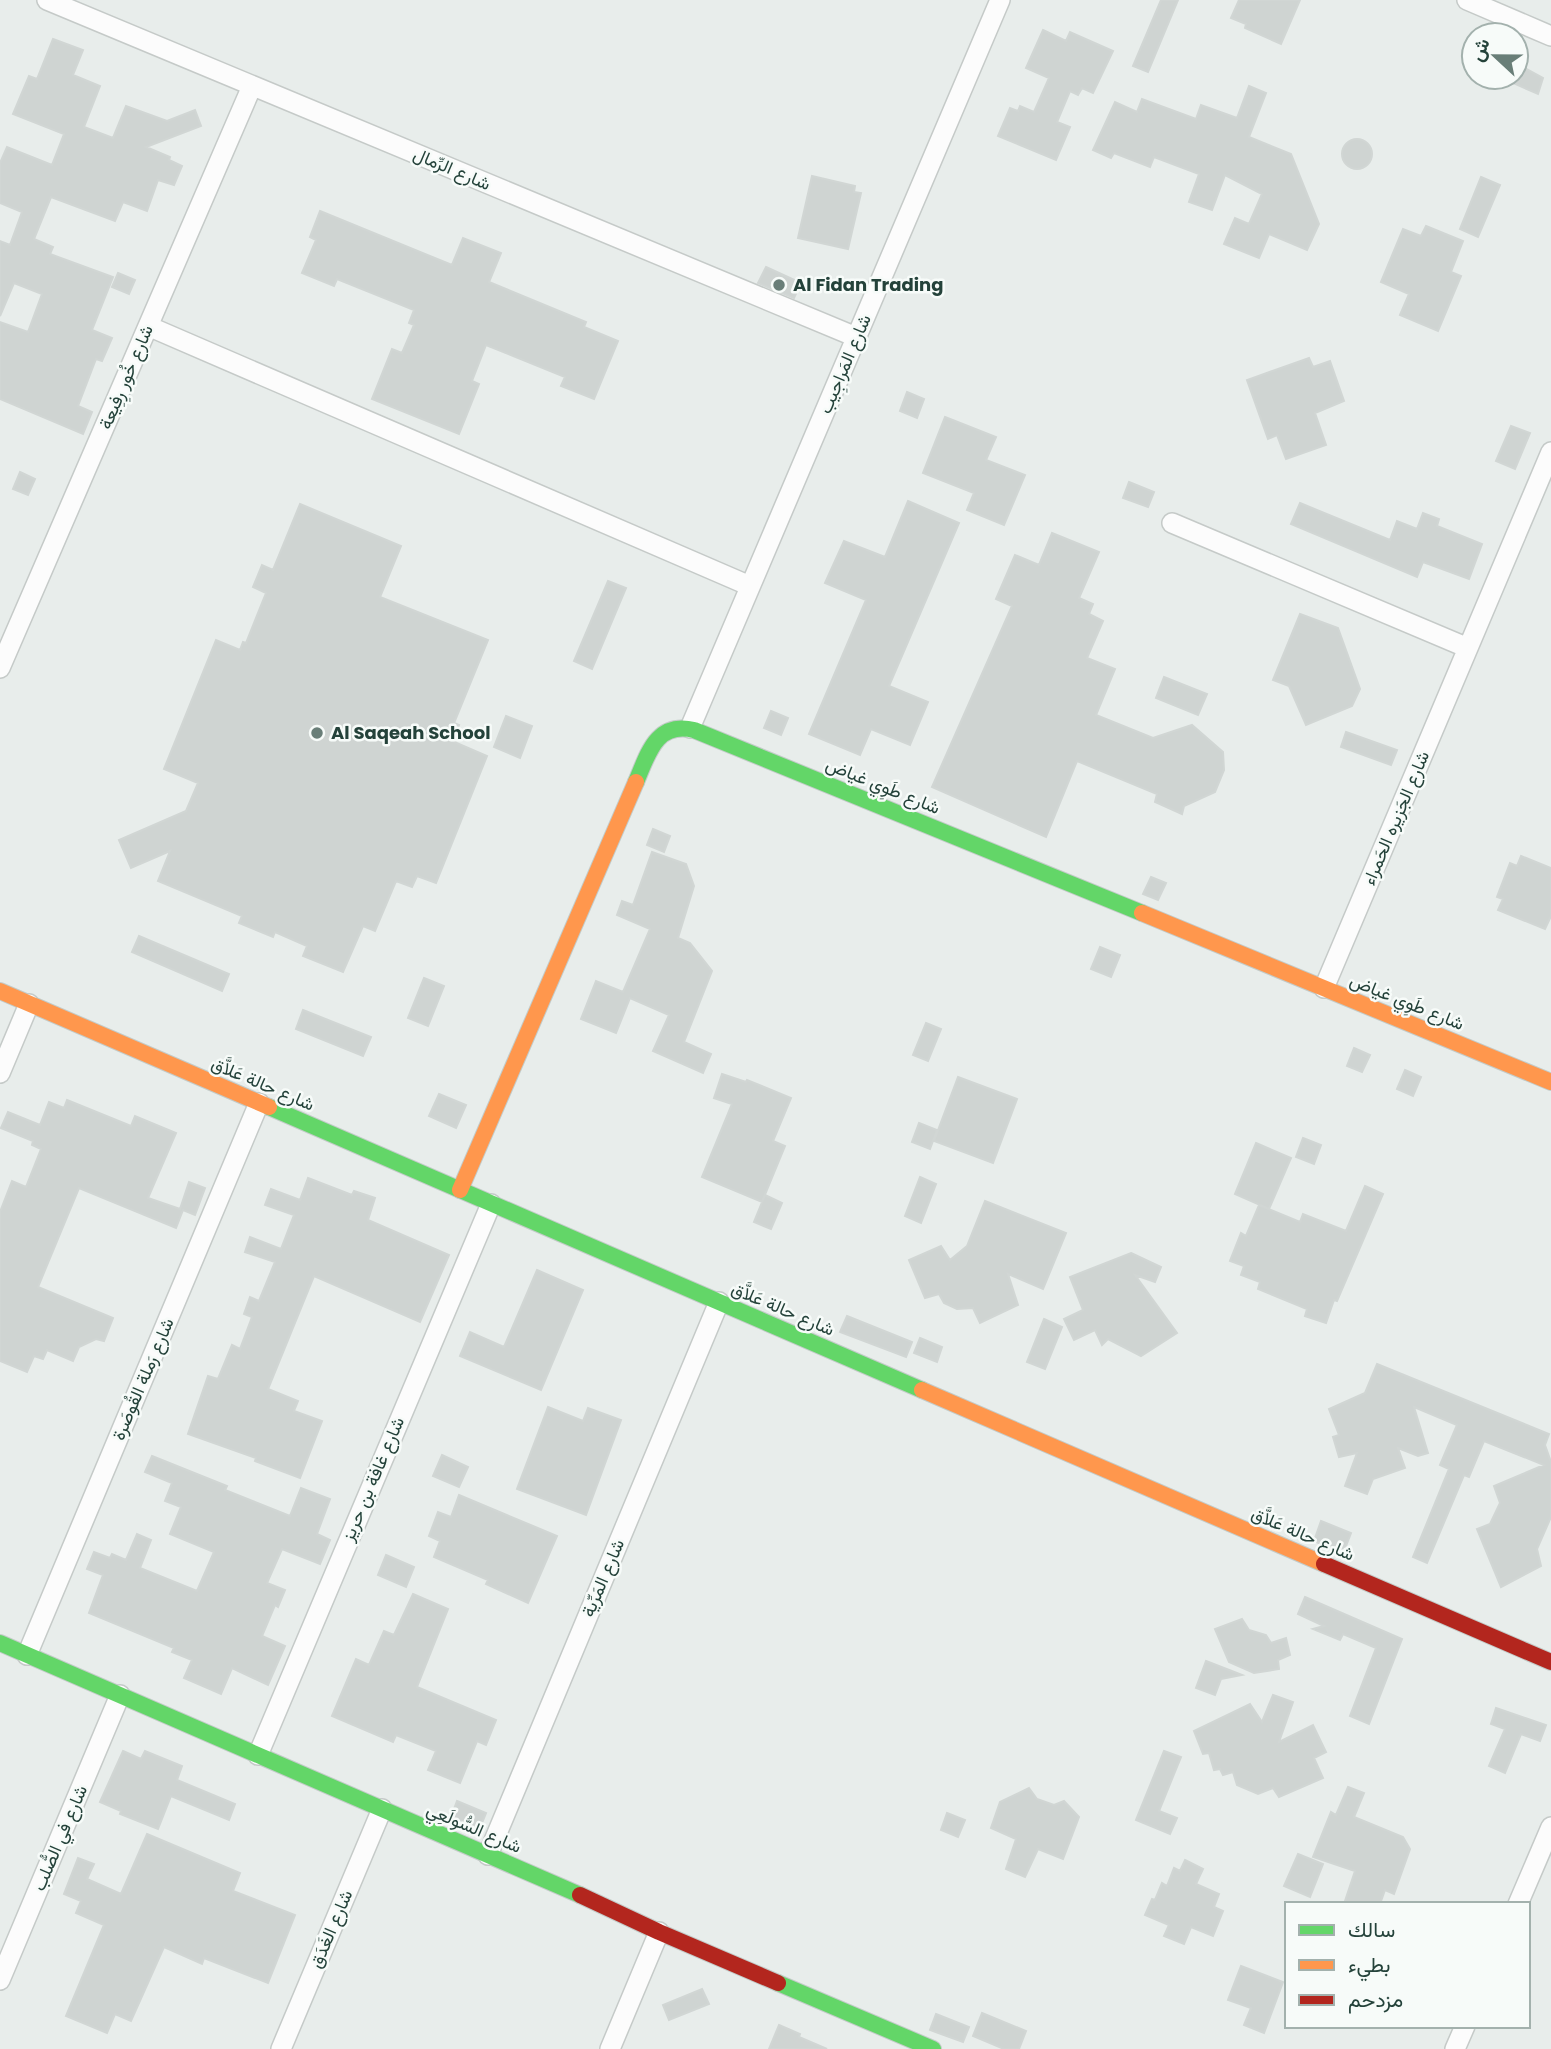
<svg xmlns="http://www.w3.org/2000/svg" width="1551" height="2049" viewBox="0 0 1551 2049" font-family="Poppins,Vazirmatn,sans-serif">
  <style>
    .building { fill: #cfd4d2; stroke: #d1d6d4; stroke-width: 2 }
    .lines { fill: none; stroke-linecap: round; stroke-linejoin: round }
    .street-casing { stroke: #c5cac8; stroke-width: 22 }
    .fast-casing { stroke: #c3cbc8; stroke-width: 18 }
    .slow-casing { stroke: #c3cbc8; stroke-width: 18 }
    .jam-casing { stroke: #c3cbc8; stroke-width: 18 }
    .street { stroke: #fcfcfc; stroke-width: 19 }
    .fast { stroke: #63d668; stroke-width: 16 }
    .slow { stroke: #ff974d; stroke-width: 16 }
    .jam { stroke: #b3261e; stroke-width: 16 }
    .poi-dot { fill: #697e78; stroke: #f7fbf9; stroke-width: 2.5 }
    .labels { text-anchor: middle; stroke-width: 5; stroke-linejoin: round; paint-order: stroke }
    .street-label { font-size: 18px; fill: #24423a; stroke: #f7fbf9 }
    .poi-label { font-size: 18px; font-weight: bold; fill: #24423a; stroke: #f7fbf9; text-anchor: start }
  </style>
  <rect width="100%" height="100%" fill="#e8edeb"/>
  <path class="building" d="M1161,0h17l-30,72 -15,-6z
    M1239,0h61l-19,44 -36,-16 1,-4 -15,-6z
    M1043,30l23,11 4,-9 43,19 -20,42 -11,-5 -4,7 -8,-4 -13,31 13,5 -14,33 -58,-24 12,-28 8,3 2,-5 14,6 15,-34 -23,-10z
    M53,39l30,11 -10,25 27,11 -16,41 29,11 13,-32 41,15 28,-11 6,16 -55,21 24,10 -1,3 13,6 -8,19 -16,-5 -11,31 -24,-9 -8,19 -64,-24 -17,42 19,8 -3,7 63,23 -21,53 20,8 -10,23 -6,-2 -18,47 14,6 -9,22 -83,-35v-77l28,10 14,-38 -28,-11 -14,33v-75l10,4 12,-33 -22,-9v-40l7,-16 45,18 12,-31 -51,-20 16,-38 8,3z
    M1521,66l22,12 -5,16 -34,-15 12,-2v-7z
    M1249,86l17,7 -17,44 42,17 28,70 -12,26 -38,-16 -10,24 -35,-14 11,-26 14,6 13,-30 -37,-19 -13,35 -23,-8 10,-28 -45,-17 -4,10 -36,-14 -3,5 -18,-8 22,-48 22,10 5,-13 54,20 5,-14 36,13z
    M1342 154a15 15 0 1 1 30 0a15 15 0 1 1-30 0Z
    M812,176l43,10 -1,6 7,1 -13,56 -50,-11z
    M1481,177l19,8 -22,52 -18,-8z
    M320,211l132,54 11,-27 38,15 -12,29 97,40 -2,5 34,14 -24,58 -33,-13 4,-9 -79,-32 -14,36 7,3 -20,50 -87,-35 20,-50 10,4 12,-28 -5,-2 5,-13 -77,-31 -3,7 -32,-13 14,-33 -6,-3z
    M1426,226l37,15 -12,31 10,4 -23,55 -38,-16 9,-21 -28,-12 22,-53 18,7z
    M766,267l35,16 -7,15 -36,-15z
    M118,273l17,7 -6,14 -17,-7z
    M1309,358l4,9 17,-6 14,40 -29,12 11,32 -40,14 -9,-24 -9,4 -21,-59z
    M907,392l17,7 -7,19 -17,-7z
    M945,417l51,20 -10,23 39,15 -21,50 -37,-15 7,-17 -51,-20z
    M1511,426l19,7 -15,36 -19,-8z
    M20,472l15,7 -7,16 -15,-6z
    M1129,482l25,10 -6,15 -25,-9z
    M908,501l51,22 -70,163 39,16 -18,43 -39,-16 -11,26 -51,-21 57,-134 -41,-17 19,-42 41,16z
    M1300,503l90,37 7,-19 20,8 6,-16 16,6 -2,7 45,18 -13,35 -46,-17 -6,15 -126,-53z
    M300,504l101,42 -21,51 108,43 -34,83 5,2 -7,16 35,15 -51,127 -19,-7 -5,11 -16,-6 -21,50 -12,-5 -20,46 -40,-16 4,-10 -32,-14 -2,5 -34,-14 3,-7 -84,-35 12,-30 -39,17 -12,-28 67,-29 12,-28 -34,-14 52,-129 24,10 3,-8 3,1 20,-50 -13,-6 9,-22 11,5z
    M1052,533l47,19 -20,46 14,6 -4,10 14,7 -16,37 28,11 -19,46 57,23 39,-13 31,27 1,18 -9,22 -31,14 -2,8 -27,-12 2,-8 -80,-33 -31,76 -114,-50 80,-181 -16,-7 19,-44 24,10z
    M608,581l18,7 -34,81 -18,-8z
    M1300,614l38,14 22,61 -8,17 -46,19 -17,-39 -16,-6z
    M1164,677l43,17 -9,21 -42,-17z
    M771,711l17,7 -7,17 -17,-7z
    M506,716l26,10 -12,32 -26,-11z
    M1346,732l51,18 -6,15 -50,-18z
    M653,829l17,7 -6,16 -17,-7z
    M652,852l34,12 8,22 -16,52 12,5 22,28 -28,71 27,12 -8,19 -50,-22 16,-36 -39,-17 -14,35 -35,-14 15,-38 27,11 27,-63 -33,-14 5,-14 11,4z
    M1521,856l30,12v48l-6,13 -47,-19 5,-11 -6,-2 13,-34 7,3z
    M1151,877l15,6 -8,17 -15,-6z
    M139,936l90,38 -7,17 -90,-39z
    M1100,947l20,8 -9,22 -20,-8z
    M424,978l20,8 -16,40 -20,-8z
    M303,1010l68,27 -8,19 -67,-27z
    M926,1023l15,6 -13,32 -15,-6z
    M1354,1048l16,7 -8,17 -15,-6z
    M1405,1070l16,7 -8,19 -16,-7z
    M722,1074l24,8 1,-2 44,18 -18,43 12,5 -23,56 -60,-25 30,-73 -18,-6z
    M958,1077l59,22 -24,64 -59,-22z
    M439,1094l27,11 -10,23 -27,-12z
    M67,1100l64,26 4,-10 41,17 -28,65 32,11 9,-27 16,6 -10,27 -12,-5 -7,18 -97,-40 -41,99 75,31 -9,23 -8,-2 -17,8 -6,14 -26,-11 -4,9 -9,-3 -7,16 -27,-11v-149l12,-31 14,6 15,-38 -9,-4 1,-4 -32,-13 7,-16 32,13 9,-23 15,6z
    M919,1123l18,7 -7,19 -18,-7z
    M1303,1138l18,7 -7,19 -18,-7z
    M1256,1143l35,15 -22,51 -34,-15z
    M920,1177l16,7 -15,39 -16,-7z
    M308,1178l44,17 2,-4 21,7 -7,22 81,35 -29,67 -106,-46 -46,113 30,12 -4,10 28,10 -22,57 -45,-17 1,-3 -68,-24 20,-58 10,3 14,-34 8,4 12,-32 -8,-3 6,-17 9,4 16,-39 -30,-10 5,-15 31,12 13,-34 -29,-10 6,-16 29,11z
    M1365,1186l18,8 -46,107 -3,-1 -8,23 -21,-7 2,-7 -49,-20 2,-7 -19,-7 3,-9 -14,-5 11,-28 5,3 13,-31 41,17 3,-8 43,17z
    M765,1195l17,8 -11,26 -17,-7z
    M985,1201l81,32 -23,56 -35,-15 10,31 -38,18 -7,-15 -16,1 -13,-6 -5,-9 -14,4 -16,-38 32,-14 9,14 17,-14z
    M1131,1253l30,14 -6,15 -20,-7 42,58 -36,23 -33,-17 -6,6 -7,-15 -21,10 -10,-21 19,-9 -13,-33z
    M537,1270l46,20 -42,100 -81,-34 10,-24 34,15z
    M847,1316l65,26 -6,15 -66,-25z
    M1044,1319l18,8 -17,42 -18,-7z
    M920,1338l22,9 -5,15 -23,-9z
    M1377,1364l172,70 -4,11 6,17v55l-14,32 4,17 -40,21 -24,-58 13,-5 10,-21 -6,-17 50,-21 -60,-24 -15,36 -5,-2 -37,88 -14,-6 36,-88 -9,-4 17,-40 -43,-18 14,46 -10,3 -20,-8 7,20 -32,11 -6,15 -22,-8 12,-33 -18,4 -6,-20 6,-2 -10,-26 36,-16z
    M548,1407l35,14 5,-13 33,12 -35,95 -69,-26z
    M442,1455l26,12 -9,20 -26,-11z
    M152,1456l75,30 -2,4 65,26 11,-28 29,11 -13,35 13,6 -10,24 -38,-15 -15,34 18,7 -7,17 -3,-2 -13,31 23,10 -17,39 -36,-17 -11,26 -37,-16 8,-18 -20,-8 2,-4 -85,-35 14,-38 -16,-6 7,-17 16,6 2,-4 14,6 11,-26 14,6 -11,28 57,23 17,-39 -44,-18 11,-27 -16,-6 7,-18 -27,-11z
    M459,1495l98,41 -29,67 -42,-19 2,-4 -54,-23 6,-16 -11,-5 9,-24 13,5z
    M1321,1521l30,12 -8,21 -29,-13z
    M386,1555l28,12 -8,20 -28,-12z
    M413,1594l35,15 -31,78 79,33 -10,25 -9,-4 -17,42 -32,-13 8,-19 -40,-16 -3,7 -61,-26 24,-57 13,6 15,-34 10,4z
    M1305,1597l97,42 -33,85 -19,-8 26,-68 -33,-14 -3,6 -27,-11 11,-3 -26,-12z
    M1242,1619l7,11 17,5 5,8 15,-5 4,17 -12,5 1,9 -25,4 -25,-11 -14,-33z
    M1206,1661l36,14 -21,4 -6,16 -19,-7z
    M1273,1695l20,7 -14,40 34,-17 13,27 -12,6 9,20 -44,19 -6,-9 -15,6 -21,-9 -4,-13 -10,3 -3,-6 -6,1 -5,-17 -6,1 -9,-23 56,-27 12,18z
    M1496,1708l50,17 -6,16 -19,-7 -16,39 -16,-7 16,-37 -14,-5z
    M123,1751l18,8 4,-8 37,15 -5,14 58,24 -6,16 -58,-24 -13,33 -38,-15 1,-3 -21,-9z
    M1164,1751l17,6 -22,54 18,7 -7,16 -34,-14z
    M1348,1787l16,6 -10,24 49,20 7,12 -16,45 -9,-4 -5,14h-36l11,-33 -42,-14 18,-45 5,3z
    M1029,1788l8,11 17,6 10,-4 15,16 -16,42 -25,-10 -13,28 -19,-8 10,-30 -25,-11 9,-26z
    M457,1801l29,12 -6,15 -29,-11z
    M947,1813l18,7 -7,17 -17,-7z
    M147,1834l93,39 -7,18 62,24 -27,68 -64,-25 -2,6 -38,-17 -33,74 -16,-7 -8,19 -41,-17 38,-91 -28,-12 5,-12 -17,-7 14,-36 16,6 -7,15 34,15z
    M1298,1854l25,10 -13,33 -26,-11z
    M1185,1860l18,9 -7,15 23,10 -5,13 9,4 -10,25 -22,-9 -7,17 -20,-8 5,-11 -24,-10 7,-16 3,1 7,-17 5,3 7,-18 6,3z
    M1241,1966l42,16 -19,51 -20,-8 7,-17 -23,-8z
    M702,1989l7,15 -40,16 -6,-15z
    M982,2013l44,18 -7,18h-15l-31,-13z
    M936,2014l33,13 -6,15 -33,-12z
    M779,2025l21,9 -1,3 28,12h-58z"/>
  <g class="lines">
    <defs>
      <path id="street" d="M47,0l809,337
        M1467,0l84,36
        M148,326l602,260
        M1172,523l296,125
        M0,668l252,-582
        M690,728l310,-728
        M1324,988l227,-536
        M0,1073l29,-69
        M27,1655l232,-552
        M258,1755l233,-551
        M488,1855l231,-553
        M1518,1904l33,-77
        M0,1980l120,-285
        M281,2049l101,-240
        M610,2049l49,-117
        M1455,2049l10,-23"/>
      <path id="fast" d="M636,782c12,-28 20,-61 58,-52l448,183
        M269,1107l653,283
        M0,1643l580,252
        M778,1983l155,66"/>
      <path id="slow" d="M1142,913l409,169
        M0,991l269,116
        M460,1190l176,-408
        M922,1390l402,174"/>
      <path id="jam" d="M1324,1564l227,98
        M580,1895l79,37 119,51"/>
    </defs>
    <use href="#street" class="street-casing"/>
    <use href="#fast" class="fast-casing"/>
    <use href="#slow" class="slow-casing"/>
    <use href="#jam" class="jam-casing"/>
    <use href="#street" class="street"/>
    <use href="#fast" class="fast"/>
    <use href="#slow" class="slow"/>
    <use href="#jam" class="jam"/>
  </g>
  <g class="poi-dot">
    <circle cx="779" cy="285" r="7"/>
    <circle cx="317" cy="733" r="7"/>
  </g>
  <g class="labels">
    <g class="street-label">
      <text transform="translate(452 169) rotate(23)" y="6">شارع الرِّمال</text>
      <text transform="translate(845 364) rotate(-67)" y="6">شارع المَراجِيب</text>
      <text transform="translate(126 377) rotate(-67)" y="6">شارع خُور رِفِيعة</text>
      <text transform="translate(883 786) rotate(22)" y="6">شارع طَوِي غياض</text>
      <text transform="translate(1396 818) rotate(-67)" y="6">شارع الجَزيره الحَمراء</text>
      <text transform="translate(1407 1002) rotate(22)" y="6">شارع طَوِي غياض</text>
      <text transform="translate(263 1084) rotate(23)" y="6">شارع حالة عَلاَّق</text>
      <text transform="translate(783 1309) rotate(23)" y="6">شارع حالة عَلاَّق</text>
      <text transform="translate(143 1379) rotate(-67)" y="6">شارع رَملة القُوصَرة</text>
      <text transform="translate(373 1479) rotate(-67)" y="6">شارع غافة بن حريز</text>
      <text transform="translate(1303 1534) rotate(23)" y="6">شارع حالة عَلاَّق</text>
      <text transform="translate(603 1578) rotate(-67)" y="6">شارع المَرِّية</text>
      <text transform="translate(474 1828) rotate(23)" y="6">شارع السُّولَعِي</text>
      <text transform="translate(60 1838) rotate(-67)" y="6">شارع في الصُّلب</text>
      <text transform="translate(331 1929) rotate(-67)" y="6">شارع الغَدَق</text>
    </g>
    <g class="poi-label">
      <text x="793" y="291">Al Fidan Trading</text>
      <text x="331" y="739">Al Saqeah School</text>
    </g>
  </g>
  <rect x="1285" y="1902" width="245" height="126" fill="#f7fbf9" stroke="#a3b1ad" stroke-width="2"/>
  <rect x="1299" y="1925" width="35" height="10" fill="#63d668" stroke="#a3b1ad" stroke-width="2"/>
  <text x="1348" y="1937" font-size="21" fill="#24423a">سالك</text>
  <rect x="1299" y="1960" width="35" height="10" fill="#ff974d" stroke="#a3b1ad" stroke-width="2"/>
  <text x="1348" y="1972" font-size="21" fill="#24423a">بطيء</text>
  <rect x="1299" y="1995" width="35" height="10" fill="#b3261e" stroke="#a3b1ad" stroke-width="2"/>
  <text x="1348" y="2007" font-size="21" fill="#24423a">مزدحم</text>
  <g transform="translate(1495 56) rotate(292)"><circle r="33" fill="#f7fbf9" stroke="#a3b1ad" stroke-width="2"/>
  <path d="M0-5L12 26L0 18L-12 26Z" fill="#697e78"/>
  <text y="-10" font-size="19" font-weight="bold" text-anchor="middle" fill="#24423a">ش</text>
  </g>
</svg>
